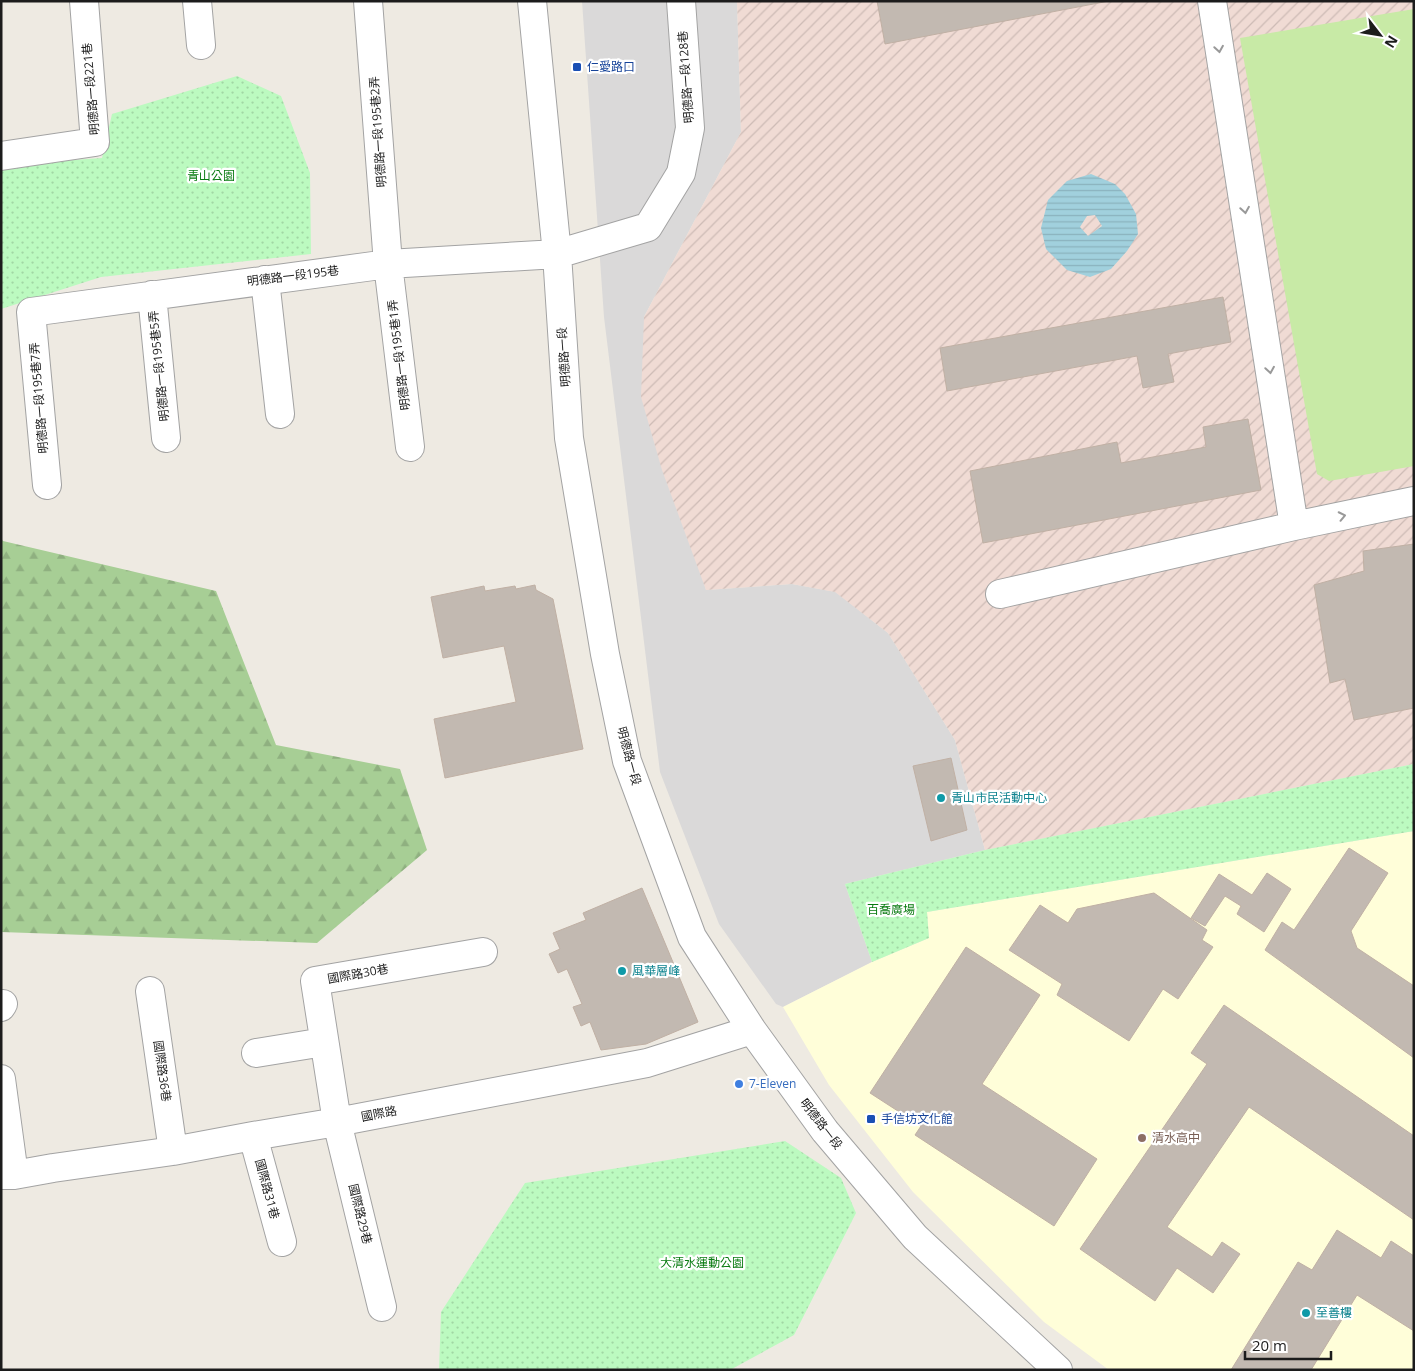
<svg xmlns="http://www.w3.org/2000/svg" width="1415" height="1371" viewBox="0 0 1415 1371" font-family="'Open Sans','Noto Sans TC',sans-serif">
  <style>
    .residential { fill: #dad9d9 }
    .education { fill: #fffed9 }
    .military { fill: url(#military-furrows) }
    .grass { fill: #c8eaa6 }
    .forest { fill: url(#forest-firs) }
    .park { fill: url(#park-dots) }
    .water { fill: url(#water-rules); fill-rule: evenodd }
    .building { fill: #c2b9b1; stroke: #c0b0a4 }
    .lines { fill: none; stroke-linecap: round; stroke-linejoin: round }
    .minor-casing { stroke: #a3a3a3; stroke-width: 30 }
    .minor { stroke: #fff; stroke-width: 28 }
    .oneway { stroke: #999 }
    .transit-dot { fill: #1a4fb4; stroke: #fff; stroke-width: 2 }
    .culture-dot { fill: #0f9aa8; stroke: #fff; stroke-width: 2 }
    .shop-dot { fill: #3f7fe0; stroke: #fff; stroke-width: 2 }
    .education-dot { fill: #8d6e63; stroke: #fff; stroke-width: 2 }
    .labels { text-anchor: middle; stroke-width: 4.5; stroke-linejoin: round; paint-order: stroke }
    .transit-label { font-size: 12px; fill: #164399; stroke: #fff; text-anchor: start }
    .street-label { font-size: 12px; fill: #1c1c1c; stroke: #fff }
    .park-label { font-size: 12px; fill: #097b11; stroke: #fff }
    .culture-label { font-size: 12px; fill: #0d838f; stroke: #fff; text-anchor: start }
    .shop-label { font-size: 12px; fill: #366cbe; stroke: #fff; text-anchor: start }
    .education-label { font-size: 12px; fill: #785e54; stroke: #fff; text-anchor: start }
  </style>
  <defs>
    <pattern id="military-furrows" width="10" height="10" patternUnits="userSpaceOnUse" patternTransform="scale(1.25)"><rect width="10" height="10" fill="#f0dbd4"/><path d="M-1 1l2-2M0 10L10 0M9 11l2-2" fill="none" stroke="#cdbbb5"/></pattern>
    <pattern id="forest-firs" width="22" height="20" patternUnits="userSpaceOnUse" patternTransform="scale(1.25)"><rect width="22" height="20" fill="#a7ce95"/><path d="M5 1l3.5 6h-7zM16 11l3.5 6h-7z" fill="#8fb080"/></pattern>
    <pattern id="park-dots" width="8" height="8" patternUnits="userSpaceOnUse" patternTransform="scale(1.25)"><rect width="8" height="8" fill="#bcfac0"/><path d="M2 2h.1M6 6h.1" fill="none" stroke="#a1d6a4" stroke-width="1.8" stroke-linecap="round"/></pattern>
    <pattern id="water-rules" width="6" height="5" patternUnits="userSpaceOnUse" patternTransform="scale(1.25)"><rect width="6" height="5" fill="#a1d0dd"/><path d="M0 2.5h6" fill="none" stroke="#8ab2bd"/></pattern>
  </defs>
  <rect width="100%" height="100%" fill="#eeeae2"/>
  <path class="residential" d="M582,1h155l4,131 -97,185 62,273 86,-6 44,8 52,41 67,107 30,110 -140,34 27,78 -89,45 -7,-3 -57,-80 -59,-152 -56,-455z"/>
  <path class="education" d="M1414,831v539h-305l-65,-48 -131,-130 -84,-107 -46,-78 89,-45 57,-24 -2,-26z"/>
  <path class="military" d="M737,1h677v763l-429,86 -30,-110 -67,-107 -53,-41 -43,-8 -86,6 -44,-120 -21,-73 3,-80 97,-185z"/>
  <path class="grass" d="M1414,9v457l-85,15 -12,-7 -77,-436z"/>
  <path class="forest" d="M1,538l2,3 213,50 60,154 124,24 27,81 -110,93 -316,-11z"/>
  <path class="park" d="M237,76l44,20 29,77 1,81 -210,23 -100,32v-144l101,-7 10,-44z
    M1414,764v67l-487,81 2,26 -57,24 -27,-78 140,-34z
    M785,1141l56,37 15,35 -62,122 -64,35h-291l2,-58 84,-129z"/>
  <path class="water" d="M1091,174l24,10 10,10 11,20 2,20 -11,17 -16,18 -21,8 -23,-7 -21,-21 -5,-21 7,-28 19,-19zM1095,215l7,11 -14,10 -8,-9 7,-11z"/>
  <path class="building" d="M877,1h232l-224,43z
    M1223,297l8,45 -63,12 6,28 -31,6 -6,-32 -190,35 -7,-43z
    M1248,419l13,71 -278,53 -13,-72 147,-29 4,21 85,-16 -3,-20z
    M1414,544v164l-60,12 -9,-41 -15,4 -16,-98 50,-14 -1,-20z
    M535,585l1,5 17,9 30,150 -138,29 -11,-59 82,-17 -12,-56 -61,12 -12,-61 53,-11 1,5 30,-5 1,3z
    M951,758l16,72 -36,11 -18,-75z
    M1349,848l39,25 -37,58 6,17 57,38v72l-149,-108 17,-28 12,8z
    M1267,873l24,16 -27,43 -27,-18 4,-8 -16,-10 -20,30 -14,-8 28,-44 33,21z
    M642,888l56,134 -52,22 -45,6 -11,-28 -9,4 -8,-19 9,-3 -15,-35 -9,4 -9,-19 11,-5 -7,-16 33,-13 -3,-7z
    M1154,893l53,37 -5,10 11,7 -35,52 -15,-10 -34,52 -72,-46 5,-11 -53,-34 31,-45 28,18 9,-14z
    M966,947l74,48 -58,89 115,75 -43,67 -139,-91 6,-9 -51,-33z
    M1224,1005l190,131v84l-165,-113 -82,120 45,30 10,-15 18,12 -27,39 -36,-25 -22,33 -75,-52 127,-185 -16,-11z
    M1337,1230l44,28 10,-17 23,15v75l-57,-36 -46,75h-80l67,-108 14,8z"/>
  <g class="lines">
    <defs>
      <path id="minor" d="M197,1l4,44
        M368,1l20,263 22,183
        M532,1l25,253 12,184 36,216 22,107 65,176 60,93 73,101 90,106 143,133
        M1212,1l82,525
        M1,156l94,-14 -11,-141
        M265,280l15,134
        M152,295l14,143
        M47,485l-16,-173 357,-48 169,-10 91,-27 33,-54 9,-45 -9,-127
        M1000,594l294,-68 120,-25
        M150,991l23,160
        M1,1007l2,-3
        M256,1053l68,-11
        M1,1079l13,96
        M253,1136l29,106
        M1,1175h13l39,-7 120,-17 80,-15 84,-14 310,-59 105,-33
        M382,1307l-45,-185 -22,-141 168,-29"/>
    </defs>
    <use href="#minor" class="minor-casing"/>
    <use href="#minor" class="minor"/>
  </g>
  <defs><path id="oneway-chevron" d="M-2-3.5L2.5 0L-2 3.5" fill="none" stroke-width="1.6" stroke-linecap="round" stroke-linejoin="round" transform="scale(1.25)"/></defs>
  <g class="oneway">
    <use href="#oneway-chevron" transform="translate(1219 49) rotate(81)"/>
    <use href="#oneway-chevron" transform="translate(1245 210) rotate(81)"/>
    <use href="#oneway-chevron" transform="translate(1270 370) rotate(81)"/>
    <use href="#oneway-chevron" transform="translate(1342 516) rotate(-12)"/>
  </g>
  <g class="transit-dot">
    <rect x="572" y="62" width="10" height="10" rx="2.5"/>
    <rect x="866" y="1114" width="10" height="10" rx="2.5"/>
  </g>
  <g class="culture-dot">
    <circle cx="941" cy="798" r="5"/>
    <circle cx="622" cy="971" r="5"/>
    <circle cx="1306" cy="1313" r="5"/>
  </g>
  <circle class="shop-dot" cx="739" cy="1084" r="5"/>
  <circle class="education-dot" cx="1142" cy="1138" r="5"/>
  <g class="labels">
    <g class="transit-label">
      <text x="587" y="71">仁愛路口</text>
      <text x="881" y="1123">手信坊文化館</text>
    </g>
    <g class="street-label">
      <text transform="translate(686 77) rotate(-94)" y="4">明德路一段128巷</text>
      <text transform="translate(91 89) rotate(-95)" y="4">明德路一段221巷</text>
      <text transform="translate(378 132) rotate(-94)" y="4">明德路一段195巷2弄</text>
      <text transform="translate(293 276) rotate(-7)" y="4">明德路一段195巷</text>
      <text transform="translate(399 355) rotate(-97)" y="4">明德路一段195巷1弄</text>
      <text transform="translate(564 357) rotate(-94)" y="4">明德路一段</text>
      <text transform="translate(159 366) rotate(-96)" y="4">明德路一段195巷5弄</text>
      <text transform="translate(39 398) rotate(-95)" y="4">明德路一段195巷7弄</text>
      <text transform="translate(629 756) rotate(75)" y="4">明德路一段</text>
      <text transform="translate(358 974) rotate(-10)" y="4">國際路30巷</text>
      <text transform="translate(162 1071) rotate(82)" y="4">國際路36巷</text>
      <text transform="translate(379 1114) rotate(-11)" y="4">國際路</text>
      <text transform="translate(821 1124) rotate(52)" y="4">明德路一段</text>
      <text transform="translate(267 1189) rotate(75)" y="4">國際路31巷</text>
      <text transform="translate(360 1214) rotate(76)" y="4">國際路29巷</text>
    </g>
    <g class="park-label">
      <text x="211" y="180">青山公園</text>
      <text x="891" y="914">百喬廣場</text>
      <text x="702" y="1267">大清水運動公園</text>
    </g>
    <g class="culture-label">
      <text x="951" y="802">青山市民活動中心</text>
      <text x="632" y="975">風華層峰</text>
      <text x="1316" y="1317">至善樓</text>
    </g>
    <g class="shop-label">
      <text x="749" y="1088">7-Eleven</text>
    </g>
    <g class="education-label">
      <text x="1152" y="1142">清水高中</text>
    </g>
  </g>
  <rect width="1415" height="1371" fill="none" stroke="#1c1c1c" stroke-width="5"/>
  <g transform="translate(1380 35) rotate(121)" stroke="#ffffff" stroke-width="4" paint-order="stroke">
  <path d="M0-4L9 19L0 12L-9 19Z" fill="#1c1c1c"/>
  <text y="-8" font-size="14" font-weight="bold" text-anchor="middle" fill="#1c1c1c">N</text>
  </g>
  <path d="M1245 1351v8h86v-8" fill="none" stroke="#1c1c1c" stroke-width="2.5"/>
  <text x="1252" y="1351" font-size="15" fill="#1c1c1c" stroke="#ffffff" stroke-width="4" paint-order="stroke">20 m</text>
</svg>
